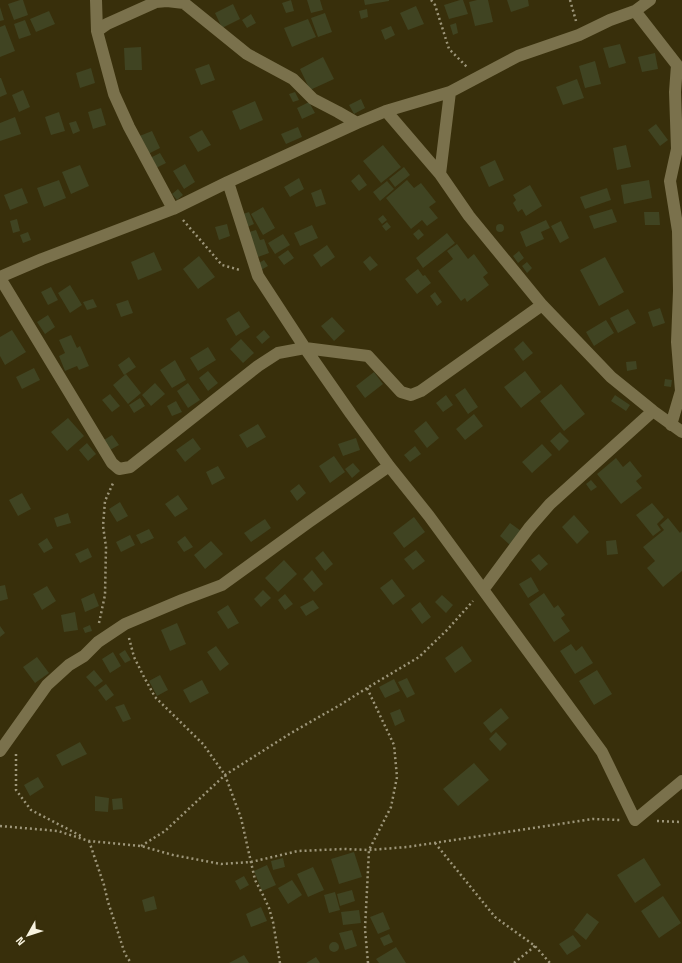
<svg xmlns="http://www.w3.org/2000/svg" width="682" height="963" viewBox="0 0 682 963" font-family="'Titillium Web',sans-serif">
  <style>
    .building { fill: #404422 }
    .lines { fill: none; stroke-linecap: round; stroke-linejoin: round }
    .path { stroke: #9d967a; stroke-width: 2.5; stroke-dasharray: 2 3; stroke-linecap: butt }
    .minor { stroke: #7a714c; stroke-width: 12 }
  </style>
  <rect width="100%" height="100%" fill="#382f0b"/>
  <path class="building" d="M20,0h3l5,15 -14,5 -6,-16z
    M291,0l3,11 -8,2 -4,-10z
    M307,0h13l3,10 -12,3z
    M364,0h25v1l-24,4z
    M460,0h3l5,14 -19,5 -5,-14z
    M477,0h11l5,22 -18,4 -6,-24z
    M507,0h21l1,6 -18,6z
    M233,4l7,15 -18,9 -7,-15z
    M416,6l8,18 -16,6 -8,-17z
    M0,7l4,13 -4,1z
    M367,9l1,8 -7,2 -2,-8z
    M49,11l6,13 -19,8 -6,-13z
    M325,13l7,19 -14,5 -7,-19z
    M251,14l5,9 -9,5 -5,-8z
    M308,19l8,18 -24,10 -8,-19z
    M25,20l6,15 -12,4 -5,-15z
    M456,23l2,10 -5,2 -3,-10z
    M5,25l10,26 -15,6v-30z
    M391,26l4,9 -10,5 -4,-10z
    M620,44l6,19 -17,5 -6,-20z
    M141,47l1,23h-17l-1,-22z
    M655,53l3,16 -16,3 -4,-15z
    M323,57l11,22 -24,11 -10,-21z
    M595,61l6,23 -16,4 -6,-22z
    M209,64l6,16 -14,5 -6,-16z
    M91,68l4,15 -15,5 -4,-15z
    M0,78h1l6,16 -7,3z
    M577,79l7,19 -21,7 -7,-18z
    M23,90l7,17 -11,5 -7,-17z
    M295,92l4,8 -6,2 -4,-8z
    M361,99l4,9 -11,6 -5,-9z
    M255,101l8,19 -23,10 -8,-19z
    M309,102l6,11 -13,6 -5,-11z
    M101,108l5,17 -13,4 -5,-17z
    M59,112l6,19 -14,4 -6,-18z
    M15,117l6,17 -21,7v-18z
    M76,121l4,10 -7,3 -4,-11z
    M656,124l12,16 -8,6 -12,-16z
    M298,127l4,10 -16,7 -5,-10z
    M202,130l9,15 -13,7 -9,-15z
    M152,131l8,17 -14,7 -9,-18z
    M383,145l18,22 -20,16 -18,-22z
    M626,145l5,22 -14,3 -4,-22z
    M160,153l6,10 -10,5 -6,-10z
    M495,160l9,20 -15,7 -9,-20z
    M185,164l10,18 -11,7 -11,-18z
    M80,165l9,21 -18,8 -9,-22z
    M404,167l6,8 -15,12 -6,-8z
    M359,174l8,11 -8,6 -8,-10z
    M299,178l5,11 -14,8 -6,-10z
    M59,180l7,18 -22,9 -7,-19z
    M407,180l7,8 7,-5 15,19 -7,5 9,11 -11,8 -5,-6 -11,9 -25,-31z
    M649,180l3,18 -28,6 -3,-19z
    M387,181l7,8 -14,12 -7,-9z
    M530,185l12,21 -16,10 -4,-7 -4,3 -5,-9 3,-3 -3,-5z
    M22,188l6,15 -18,7 -6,-15z
    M607,188l4,12 -26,9 -5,-12z
    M178,189l5,6 -6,5 -5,-6z
    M321,189l5,15 -10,3 -5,-14z
    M263,207l12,21 -12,7 -12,-21z
    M612,209l5,13 -23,7 -5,-13z
    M249,212l5,12 -9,4 -5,-13z
    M644,212h15l1,13h-15z
    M383,215l4,5 -5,4 -4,-5z
    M17,219l3,12 -7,2 -3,-12z
    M546,220l4,8 -9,4 3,7 -18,8 -6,-15z
    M561,221l8,17 -9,5 -9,-17z
    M387,222l4,5 -5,4 -4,-5z
    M227,224l3,12 -11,4 -4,-13z
    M496 228a4 4 0 1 1 8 0a4 4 0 1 1-8 0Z
    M312,225l6,13 -18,8 -6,-13z
    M419,229l5,6 -6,5 -5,-6z
    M256,230l4,10 4,-1 5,14 -11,4 -9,-25z
    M28,232l3,8 -8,3 -3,-8z
    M447,233l8,10 -32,25 -7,-10z
    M283,234l7,11 -15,9 -7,-11z
    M457,244l11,15 6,-5 14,19 -5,4 6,8 -22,17 -2,-4 -4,3 -23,-30 15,-12 -6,-8z
    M327,245l8,12 -14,10 -8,-12z
    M288,250l6,8 -10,7 -6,-8z
    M519,251l5,7 -6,5 -5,-7z
    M154,252l8,18 -24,10 -7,-18z
    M199,256l16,21 -17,12 -15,-20z
    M370,256l8,9 -8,6 -7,-9z
    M605,257l19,35 -25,14 -19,-36z
    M264,260l4,6 -7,4 -4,-6z
    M527,262l5,6 -5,5 -5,-7z
    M418,269l5,7 2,-1 6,8 -14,11 -12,-15z
    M70,285l12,20 -12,8 -12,-20z
    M51,287l7,13 -10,5 -7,-13z
    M435,292l7,10 -5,4 -7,-10z
    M93,299l4,8 -10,3 -4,-8z
    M128,300l5,13 -12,4 -5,-13z
    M660,308l5,15 -12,4 -5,-15z
    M628,309l8,14 -18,10 -8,-15z
    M239,311l11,16 -14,9 -10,-17z
    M48,315l7,12 -10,7 -8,-12z
    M332,317l13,14 -11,10 -13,-15z
    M606,320l8,13 -20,13 -8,-14z
    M12,330l14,22 -21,13 -5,-9v-19z
    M264,330l6,7 -8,7 -6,-7z
    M71,335l6,13 3,-2 9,20 -10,4 -2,-4 -12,5 -6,-15 6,-3 -6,-13z
    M241,339l13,14 -11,10 -13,-14z
    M523,341l10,12 -10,8 -9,-12z
    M208,347l8,13 -18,11 -8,-13z
    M129,357l7,10 -12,8 -6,-10z
    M175,360l11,20 -14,8 -12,-18z
    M636,361l1,8 -10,2 -1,-9z
    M34,368l6,12 -18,9 -6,-12z
    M208,371l10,12 -10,8 -9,-13z
    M525,371l16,21 -20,16 -17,-21z
    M374,372l9,12 -18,14 -9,-12z
    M126,374l15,19 -13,11 -15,-19z
    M665,379l7,1 -1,7 -7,-1z
    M155,383l10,11 -14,12 -9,-11z
    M188,383l12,17 -12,8 -11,-17z
    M561,384l24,30 -21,17 -24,-30z
    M465,388l13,19 -10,7 -13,-19z
    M110,394l10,12 -8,6 -10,-12z
    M446,395l7,10 -10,7 -7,-9z
    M615,395l15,10 -4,6 -15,-10z
    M140,398l5,8 -11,7 -5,-8z
    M176,401l6,11 -10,4 -5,-10z
    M474,414l9,12 -18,14 -9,-11z
    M68,418l16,18 -17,15 -16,-19z
    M426,421l13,17 -12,10 -13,-17z
    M258,424l8,13 -19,11 -8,-13z
    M560,432l9,9 -10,10 -9,-10z
    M112,435l7,10 -9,5 -6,-10z
    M193,438l8,11 -16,13 -9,-12z
    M356,438l4,12 -17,6 -5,-12z
    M87,443l9,11 -8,7 -9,-11z
    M542,444l10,11 -20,18 -10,-11z
    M415,446l6,8 -11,8 -6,-7z
    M334,456l11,16 -15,11 -11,-17z
    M616,458l7,9 7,-6 12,15 -6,5 6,7 -21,16 -24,-30z
    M353,463l7,8 -8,7 -7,-9z
    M218,466l7,12 -13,7 -6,-13z
    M591,480l6,7 -6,4 -5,-7z
    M299,484l7,9 -9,8 -7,-10z
    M22,493l9,16 -13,7 -9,-16z
    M178,495l10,14 -13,8 -10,-13z
    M120,502l8,14 -11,6 -8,-13z
    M652,503l12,14 -7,7 4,6 -8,6 -17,-21z
    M68,513l3,10 -14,4 -3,-9z
    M574,515l15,17 -12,12 -15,-17z
    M414,517l11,15 -21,16 -11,-15z
    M668,518l12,15 2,-2v40l-19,16 -16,-19 8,-7 -12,-14 21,-17 -4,-5z
    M265,519l6,9 -20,14 -7,-9z
    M510,523l11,8 -11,14 -10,-9z
    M149,529l5,9 -13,6 -5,-9z
    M130,535l5,10 -14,7 -5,-10z
    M185,536l8,11 -9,5 -7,-10z
    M47,538l6,10 -9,5 -6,-9z
    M616,540l2,14 -11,1 -1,-14z
    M211,541l12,13 -18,15 -11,-14z
    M88,548l4,9 -12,6 -5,-9z
    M416,550l9,11 -12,9 -9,-11z
    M323,551l10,13 -8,7 -10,-13z
    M539,554l9,10 -8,7 -9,-11z
    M284,560l13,14 -19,18 -13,-14z
    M312,570l11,14 -9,8 -11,-13z
    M531,577l8,14 -11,7 -9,-14z
    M392,579l13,17 -12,9 -13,-17z
    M5,585l3,14 -8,2v-15z
    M47,586l9,15 -14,9 -9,-16z
    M263,590l8,8 -10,9 -7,-8z
    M94,593l5,13 -14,6 -4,-13z
    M544,593l10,15 4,-3 7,10 -4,3 9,13 -16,11 -25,-38z
    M285,594l8,10 -8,6 -7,-10z
    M442,595l11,10 -7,8 -11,-11z
    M313,600l6,8 -13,8 -6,-9z
    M420,602l11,15 -9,7 -11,-15z
    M228,605l11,18 -11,6 -11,-17z
    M75,612l3,18 -14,2 -3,-17z
    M177,623l9,21 -16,7 -9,-21z
    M90,625l2,6 -7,2 -2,-5z
    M0,626l5,7 -5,4z
    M571,644l5,7 6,-5 11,17 -18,11 -15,-23z
    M216,646l13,18 -9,7 -13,-19z
    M462,646l10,15 -17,12 -10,-15z
    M125,650l6,10 -6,3 -6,-9z
    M113,652l8,14 -11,7 -8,-14z
    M37,657l12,16 -14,10 -12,-16z
    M94,670l9,11 -8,6 -9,-10z
    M597,670l15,24 -18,11 -15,-24z
    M160,675l8,15 -11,6 -8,-15z
    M407,678l8,16 -8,4 -9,-16z
    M394,679l6,12 -15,7 -6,-11z
    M202,680l7,13 -19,10 -7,-13z
    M106,684l8,11 -8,6 -8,-11z
    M124,704l7,15 -8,3 -8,-15z
    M501,708l8,10 -18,15 -8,-10z
    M400,709l5,12 -10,5 -5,-13z
    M496,732l11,12 -7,7 -11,-12z
    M80,742l7,12 -25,12 -6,-11z
    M474,763l15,17 -31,26 -15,-17z
    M38,777l6,10 -14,9 -6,-11z
    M95,796l14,2 -1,14 -13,-1z
    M122,798l1,11 -10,1 -1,-11z
    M354,852l8,25 -23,7 -8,-25z
    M283,858l2,9 -12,3 -2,-9z
    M644,858l17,27 -26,18 -18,-28z
    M267,865l9,20 -14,6 -8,-20z
    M313,867l11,23 -16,7 -11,-23z
    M244,876l5,9 -9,5 -5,-9z
    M292,880l10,15 -14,9 -10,-16z
    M352,890l3,11 -15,5 -3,-12z
    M335,892l5,18 -11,3 -5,-18z
    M154,896l3,13 -12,3 -3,-12z
    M663,896l18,27 -22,15 -18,-27z
    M261,907l6,14 -16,6 -5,-13z
    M359,910l2,13 -18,2 -2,-13z
    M383,912l7,17 -12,5 -8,-17z
    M587,913l12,9 -13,18 -12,-10z
    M352,930l5,16 -12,4 -6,-17z
    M389,934l4,8 -9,4 -4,-8z
    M573,935l8,11 -14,9 -8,-11z
    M329 947a5 5 0 1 1 10 0a5 5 0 1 1-10 0Z
    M396,947l10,16h-27l-3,-4z
    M244,955l5,8h-20z
    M316,957l4,6h-14z"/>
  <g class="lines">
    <path class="path" d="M431,0l4,5 14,44 18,18
      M570,0l6,21
      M183,220l39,45 18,5
      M99,623l6,-28 1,-48 -3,-21 2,-25 9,-20
      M129,638l5,19 10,20 11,20 48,47 22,31 16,43 14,62 7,13 7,15 4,14 7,41
      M16,754v36l15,20 52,27
      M657,821l25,1
      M0,826l58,5 31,10 52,5 32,9 48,9 30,-2 47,-11 46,-2 25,1 38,-3 186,-28 27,1
      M89,841l15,44 4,17 17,52 6,9
      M435,843l60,74 40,29 15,17
      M141,846l24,-15 60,-56 66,-42 49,-28 27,-17
      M368,963l-3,-34 4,-79 22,-43 6,-30 -3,-32 -27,-57 52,-31 28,-27 26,-29
      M514,963l21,-17"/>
    <path class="minor" d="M96,0l1,31 17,63 15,33 44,82
      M635,11l42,54 -2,27 2,57 -7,32 8,50 1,60 -2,51 4,49 -10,34
      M97,31l10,-7 49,-22 11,-1 17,2 63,51 46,25 20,20 25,13 19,11
      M386,111l54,63 29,42 73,89 69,72 42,34 29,21
      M440,174l10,-82
      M228,182l30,94 47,72 46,66 38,52 40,50 173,236 33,68 47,-39
      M0,277l42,-18 131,-50 55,-27 129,-59 29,-12 64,-19 68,-36 61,-21 31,-15 25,-9 15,-11
      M0,278l112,185 7,6 11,-2 128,-101 20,-13 27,-5 63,8 33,36 10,3 10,-4 121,-86
      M483,590l46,-62 21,-24 103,-93
      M0,751l47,-66 22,-20 15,-9 14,-14 27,-18 57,-24 40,-15 87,-63 80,-56"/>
  </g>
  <g transform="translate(28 935) rotate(231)" stroke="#382f0b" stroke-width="3" paint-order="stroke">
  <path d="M0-3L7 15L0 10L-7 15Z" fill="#f8f3df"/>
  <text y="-6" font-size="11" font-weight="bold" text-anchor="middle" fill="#f8f3df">N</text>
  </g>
</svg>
